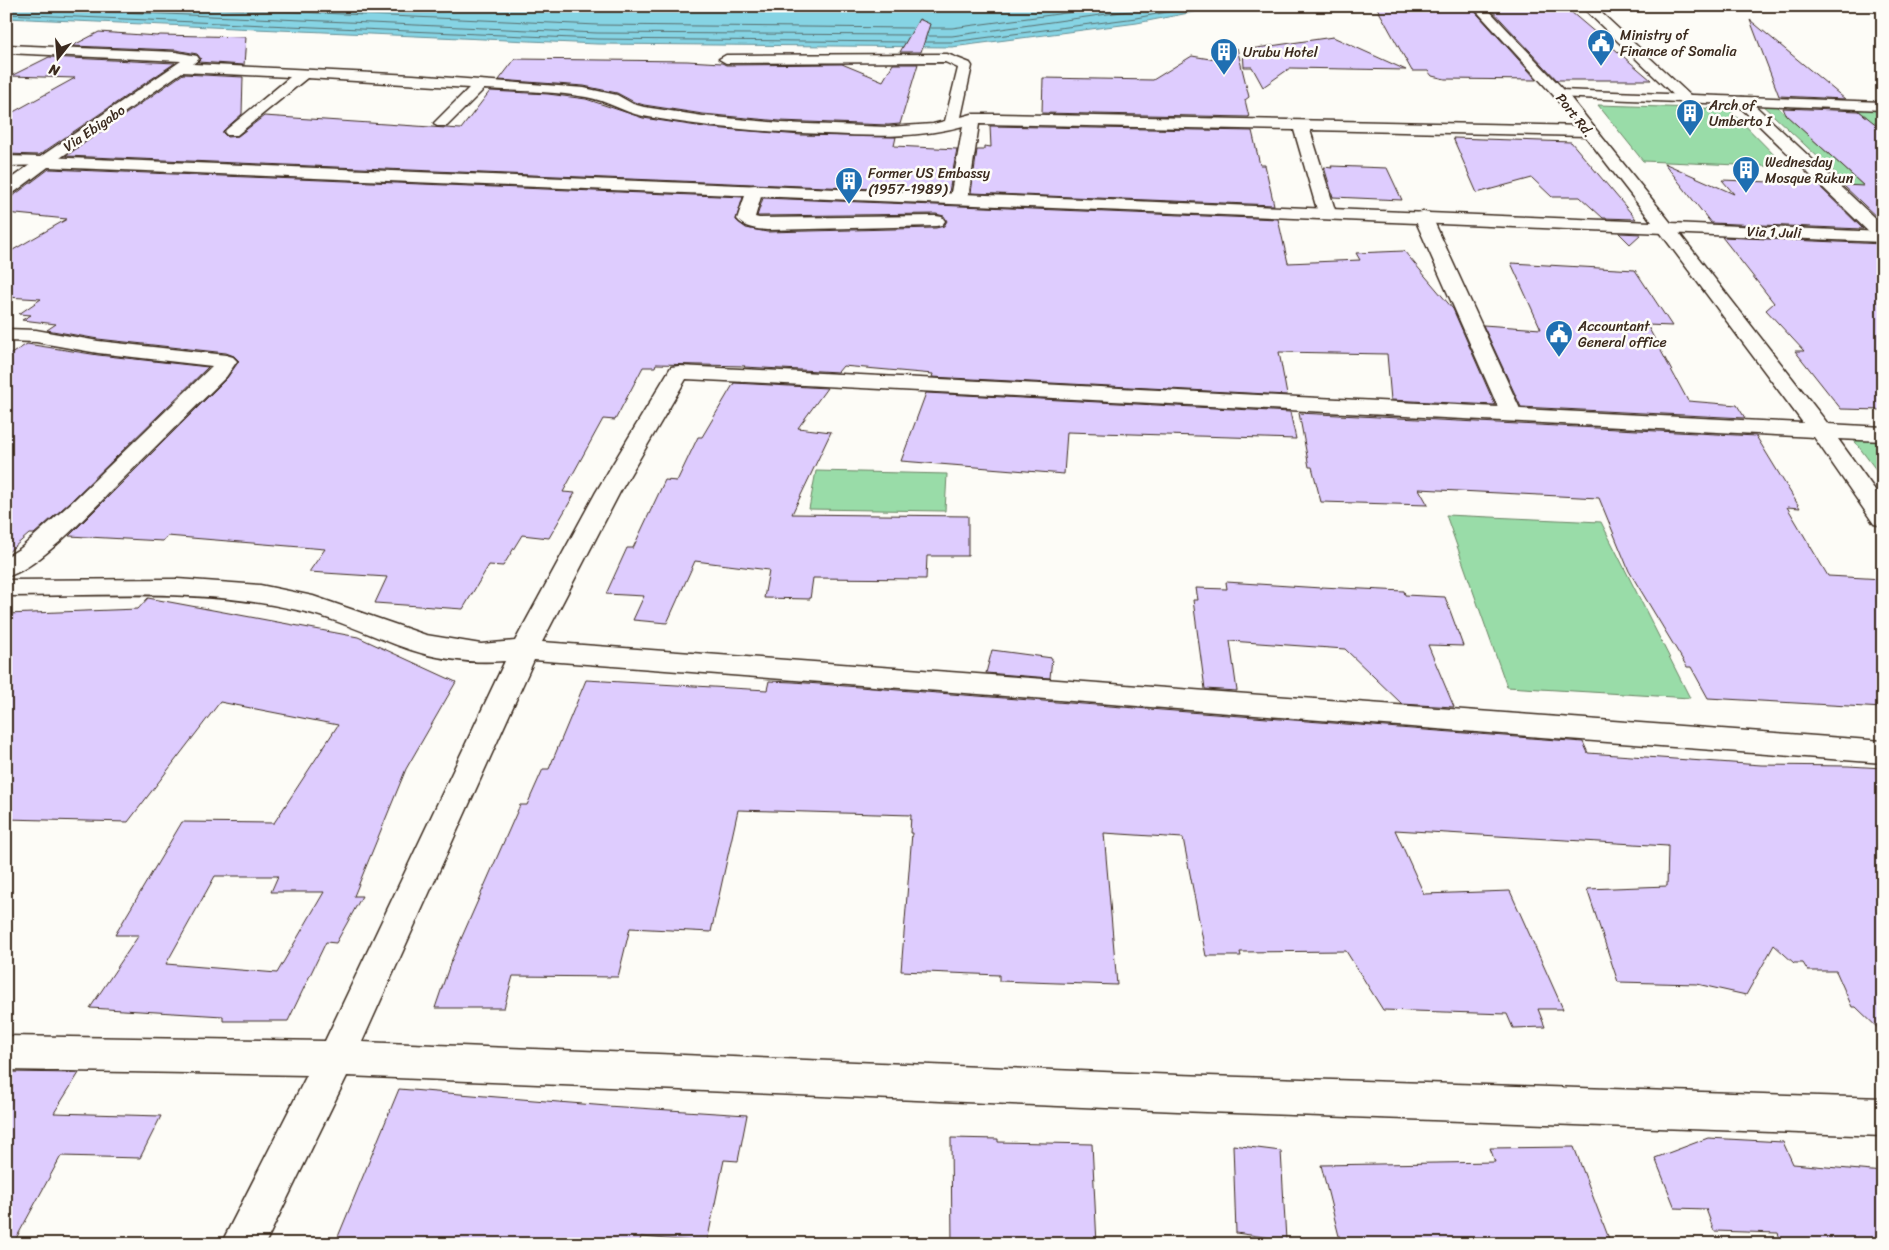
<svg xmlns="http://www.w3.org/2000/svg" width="1889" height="1250" viewBox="0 0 1889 1250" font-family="Sriracha,sans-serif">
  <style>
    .green { fill: #99dca8; stroke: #6a8363 }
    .water { fill: #86d4e4; stroke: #689095 }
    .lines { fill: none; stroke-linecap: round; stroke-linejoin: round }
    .shore { stroke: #596e6d; stroke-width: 1 }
    .building { fill: #deccfe; stroke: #3b2a1e; fill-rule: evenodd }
    .minor-casing { stroke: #3b2a1e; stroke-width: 3 }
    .tertiary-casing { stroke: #3b2a1e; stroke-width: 3 }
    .secondary-casing { stroke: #3b2a1e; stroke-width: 3 }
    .minor { fill: #fdfcf7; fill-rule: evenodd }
    .tertiary { fill: #fdfcf7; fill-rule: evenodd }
    .secondary { fill: #fdfcf7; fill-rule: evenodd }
    .labels { text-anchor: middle; stroke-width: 5; stroke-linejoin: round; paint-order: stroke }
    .far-poi-label { font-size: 14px; fill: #3b2a1e; stroke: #fdfcf7; text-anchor: start }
    .far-street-label { font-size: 14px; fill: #3b2a1e; stroke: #fdfcf7 }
  </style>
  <rect width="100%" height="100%" fill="#fdfcf7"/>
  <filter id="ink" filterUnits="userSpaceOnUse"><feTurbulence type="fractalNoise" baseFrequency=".02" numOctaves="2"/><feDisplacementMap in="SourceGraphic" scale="10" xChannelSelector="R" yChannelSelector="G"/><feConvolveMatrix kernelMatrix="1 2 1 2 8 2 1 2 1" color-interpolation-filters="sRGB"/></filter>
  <g filter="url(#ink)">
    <path class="green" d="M1758,101l125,4v38l-16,-26 -15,-12 -79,-2 95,87 15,28z
      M1598,105l131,4 57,58 -143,-6z
      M1853,439l30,1v39z
      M816,471l131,3 -2,37 -136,-2z
      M1446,515l155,7 89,176 -183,-11z"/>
    <path class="water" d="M6,6h1219l-88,17 -185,24 -355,-3 -591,-26z"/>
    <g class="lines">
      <path class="shore" d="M158,6l440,19 314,3
        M6,7l591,26 311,2
        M6,14l591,25 307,3
        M930,28h22l167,-22
        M928,36h24l212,-30
        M926,42h26l184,-24 62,-12"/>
    </g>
    <path class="building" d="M1376,6h94l67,74 -92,-1 -13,-3 -4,-5h-16z
      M1488,6h76l87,74h-94z
      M919,19l11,5 -9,28h-21z
      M1750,20l95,79 -66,-3z
      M99,32l58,4 3,-1 86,2 -2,28 -46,-3 3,-3 -4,-5 -21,-4 -104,-4z
      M1333,37l73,33 -116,-2 -27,19 -11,-20h-8l-1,-17z
      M1237,48l12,49 -4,3 4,17 -207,-4 1,-35 110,2 39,-24 18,3z
      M49,57l126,6 -136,92 -33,-1v-38l69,-38 -64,-2z
      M515,59l172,2 35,2 4,2 116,-1 41,17 10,-17h25l-18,60 -12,1 -108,-4 -77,-7 -59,-9 -10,-3 -17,-9 -33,-7 -85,-6z
      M183,74l60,3 -1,37 -19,17v2l4,4 11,-1 26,-20 197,13 29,-38 58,3 38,5 57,19 68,10 90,7 95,2 -2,9 63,3 -8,43 -883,-36z
      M1783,108l76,3 24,19v93l-40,-38 21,1 -78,-71z
      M990,126l262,5 8,34h5l9,40 -303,-12 6,-43h7v-4l7,1z
      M1453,138l118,4 65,77 -33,-1 -23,-21h-28l-20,-19 -55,15z
      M1664,163l70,31 -12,-14 95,4 46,45 -152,-6z
      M1331,166l56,2 15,32 -69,-3 -9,-30 8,1z
      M49,169l694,28 -7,23 10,8 21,4 169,-4 8,-2 3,-5 -3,-5 -8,-2 -177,2h-2l6,-18 515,21 10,44 72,-3 -4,-7 48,-2 49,58 42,96 -104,-5 -4,-46 -108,-2 8,43 -355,-18 1,-3 -90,-8 -5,6 -94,-5 1,-1 -89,-2 -1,3h-12l-28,53 -12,-1 -40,73 12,1 -26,45 -27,-3 -19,31 -14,-1 -26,44 -88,-6 12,-26 -78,-5 16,-23 -158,-13 -4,5 -94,-5 158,-158 12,-17 -5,-5 -8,-3 -128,-14 -51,-9 9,-6 -34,-4 9,-5 -12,-1 22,-15 -35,-2v-43l61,-35 -61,-6v-16l7,-1z
      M1619,233l22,1 -11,10z
      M1722,237l161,7v166l-42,-1 -46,-58h9l-38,-41 8,-7z
      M1511,263l124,7 37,56 -25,-1 41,76 49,4 8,13 -224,-11 -38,-82 58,4z
      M27,344l71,11 110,12 -138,135 -36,32h-5l-23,20v-197z
      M734,383l93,5 -29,40 33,4 -39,82 176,2v40h-41l-1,23 -113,-1 -3,21 -46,-1 5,-28 -74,-9 -28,62 -34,-3 11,-24 -38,-2 21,-46h6l32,-68 12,1 21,-44h4z
      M926,393l364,19 6,27 -229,-7 -3,42 -163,-13z
      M1299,413l457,23 44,72 -13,-1 41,69 55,3v129l-175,-10 -17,-31h-4l-58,-96 -30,-73 -180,-9 9,16 -107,-3 -9,-35h-3z
      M1226,582l95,6v-1l83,4 1,4 40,2 18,49 -35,-1 26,62 -52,-3 -57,-55 -115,-8 7,50 -32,-2 -12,-89h5l-2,-12 31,1z
      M148,598l210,39 98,45 -50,87 -52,127h8l-26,47 -10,-1 -38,79h-65v-5l-133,-8 49,-73h-24l67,-113 92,1 64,-98 -118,-23 -92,120 -122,-3v-205l132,-5zM215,876h63l-7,16h53l-47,81 -111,-9z
      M992,650l60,8 -2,20 -64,-5z
      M586,680l181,10 2,-9 24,1 790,60 5,11 173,12 87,1 35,2v265l-27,-26h-4l-16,-36h-28l-5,-8h-9l-20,-18 -28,50 -49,-11 -79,-2 -31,-93 80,-3 1,-40 -273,-16 29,64 86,-3 53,118h-25l7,18 -32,1 -6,-14 -124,-4 -37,-59 -106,1 1,4h-35l-23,-118 -79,-5 13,152 -118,-4v-6l-98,-4 11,-138h-2l1,-18 -173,-5 -27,122 -81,-4 -12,49 -105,-1 -9,32h-69l15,-44 70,-159h7l16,-36h6z
      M6,1072l73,1 -25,40 107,3 -21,42 -79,-2 -48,88h-7z
      M399,1089l208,17 140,9 -9,46 -14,-1 -17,82 -66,-5 -2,7h-304z
      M951,1138l47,1v3l94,2 5,100h-145z
      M1708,1138l75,4 10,22 90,8v72h-101l-4,-11 -64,-2 -8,-22 -31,-1 -20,-50z
      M1233,1145l48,6 5,89 -50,-7z
      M1574,1147l37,97h-270l-20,-79 174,-3 -5,-14z"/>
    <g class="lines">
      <defs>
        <path id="minor" d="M1581,6h13l97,90 2,3 -2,3h-10z
          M6,45l170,7 21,4 2,3 -6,5 220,11 171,13 33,7 16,9 11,3 59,9 77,7 108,4 45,-3 12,-3 13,-53 -13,-6 -219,1 -7,-4 7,-4 221,-1 23,9 2,3 -11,51 11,-3h26l589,12 5,2 3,3 -3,3 -5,2 -277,-6 26,83 -3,4 -6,1 -6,-1 -3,-4 -24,-83 -315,-6 -11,74 -3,4 -6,1 -6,-1 -3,-4 13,-72c-49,13 -89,10 -139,8 -60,-2 -121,-7 -181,-18 -20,-4 -35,-15 -57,-19 -33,-6 -68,-6 -102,-8l-37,37h-10l-3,-3 35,-35 -162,-10 -70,57h-10l-3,-3 3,-3 63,-52 -108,-5 -132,93 -44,1v-10l34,1 141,-96 -175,-8z
          M1742,97l5,1 136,128v15l-6,-1 -140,-136 -2,-3 2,-3z
          M755,185l6,1 2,4 -8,27 4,1 177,-2 6,1 3,4 -3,4 -6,1 -169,4c-11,-1 -23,-2 -30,-11l10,-29 2,-4z
          M1423,212l6,1 3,4 88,192 283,14 -146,-195 3,-4 6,-1 6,1 156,200 55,3v14l-45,-2 45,62v25l-9,-2 -60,-87 -1128,-58 -66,113 -78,150 1341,99v22l-1349,-103 -172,382 816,33 705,23v38l-705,-25 -831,-35 -82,168h-44l86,-169 -301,-5v-34l319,5 180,-380c-30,2 -65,-1 -94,-11 -38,-13 -75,-32 -114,-40 -95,-22 -194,-14 -291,-14v-16l171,-1 83,6 53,11 113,39 55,9 34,-3 81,-149 75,-125 8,-1 819,41 -84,-190 3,-4z
          M6,329l30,1 62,11 128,14 7,2 4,4 -11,16c-37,36 -73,72 -109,108 -26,26 -77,83 -111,92v-20l15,-9 50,-45 141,-137 -114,-13 -62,-11 -30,-1z"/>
        <path id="tertiary" d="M1560,90l323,12v8l-328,-13 -2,-3 2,-3z"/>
        <path id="secondary" d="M1472,6h13l80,85 106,132 212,9v10l-1835,-75 -36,27 -6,1v-13l32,-23 6,-2 1608,65 -97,-125z"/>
      </defs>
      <use href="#minor" class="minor-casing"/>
      <use href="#tertiary" class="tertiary-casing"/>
      <use href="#secondary" class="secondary-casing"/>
      <use href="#minor" class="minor"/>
      <use href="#tertiary" class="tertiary"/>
      <use href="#secondary" class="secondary"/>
    </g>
  </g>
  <defs>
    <symbol id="civic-pin" viewBox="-11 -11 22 30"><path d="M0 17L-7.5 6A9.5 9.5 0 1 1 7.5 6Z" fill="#1f6fb2" stroke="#fdfcf7"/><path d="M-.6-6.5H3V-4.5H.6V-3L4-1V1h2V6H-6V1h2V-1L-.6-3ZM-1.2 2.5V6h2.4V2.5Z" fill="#fff"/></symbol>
    <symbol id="building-pin" viewBox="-11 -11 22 30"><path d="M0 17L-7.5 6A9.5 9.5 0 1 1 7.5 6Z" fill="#1f6fb2" stroke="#fdfcf7"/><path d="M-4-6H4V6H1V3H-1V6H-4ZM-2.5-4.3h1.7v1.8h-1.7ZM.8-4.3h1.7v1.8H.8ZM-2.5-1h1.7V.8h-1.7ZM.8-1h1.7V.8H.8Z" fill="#fff"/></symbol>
  </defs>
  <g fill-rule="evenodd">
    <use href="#civic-pin" x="1585" y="27" width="32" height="43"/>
    <use href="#building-pin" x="1208" y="36" width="32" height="43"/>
    <use href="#building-pin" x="1674" y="97" width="32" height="43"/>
    <use href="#building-pin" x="1730" y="154" width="32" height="43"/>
    <use href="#building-pin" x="833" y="165" width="32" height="43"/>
    <use href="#civic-pin" x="1543" y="318" width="32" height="43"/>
  </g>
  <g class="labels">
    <g class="far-poi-label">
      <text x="1620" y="40">Ministry of<tspan x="1620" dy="16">Finance of Somalia</tspan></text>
      <text x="1243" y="57">Urubu Hotel</text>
      <text x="1709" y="110">Arch of<tspan x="1709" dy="16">Umberto I</tspan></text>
      <text x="1765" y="167">Wednesday<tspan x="1765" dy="16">Mosque Rukun</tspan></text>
      <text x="868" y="178">Former US Embassy<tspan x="868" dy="16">(1957-1989)</tspan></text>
      <text x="1578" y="331">Accountant<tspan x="1578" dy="16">General office</tspan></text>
    </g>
    <g class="far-street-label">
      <text transform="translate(1575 115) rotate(52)" y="5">Port Rd.</text>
      <text transform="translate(94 128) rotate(-34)" y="5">Via Ebigabo</text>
      <text transform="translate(1774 232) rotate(2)" y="5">Via 1 Juli</text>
    </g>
  </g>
  <rect width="1889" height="1250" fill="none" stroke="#fdfcf7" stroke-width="25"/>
  <rect x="12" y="12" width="1864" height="1225" fill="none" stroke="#3b2a1e" stroke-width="2" filter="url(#ink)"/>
  <g transform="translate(58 58) rotate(197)" stroke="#fdfcf7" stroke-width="4" paint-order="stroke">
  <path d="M0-4L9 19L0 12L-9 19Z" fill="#3b2a1e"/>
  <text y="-8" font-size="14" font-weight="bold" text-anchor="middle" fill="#3b2a1e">N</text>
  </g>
</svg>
